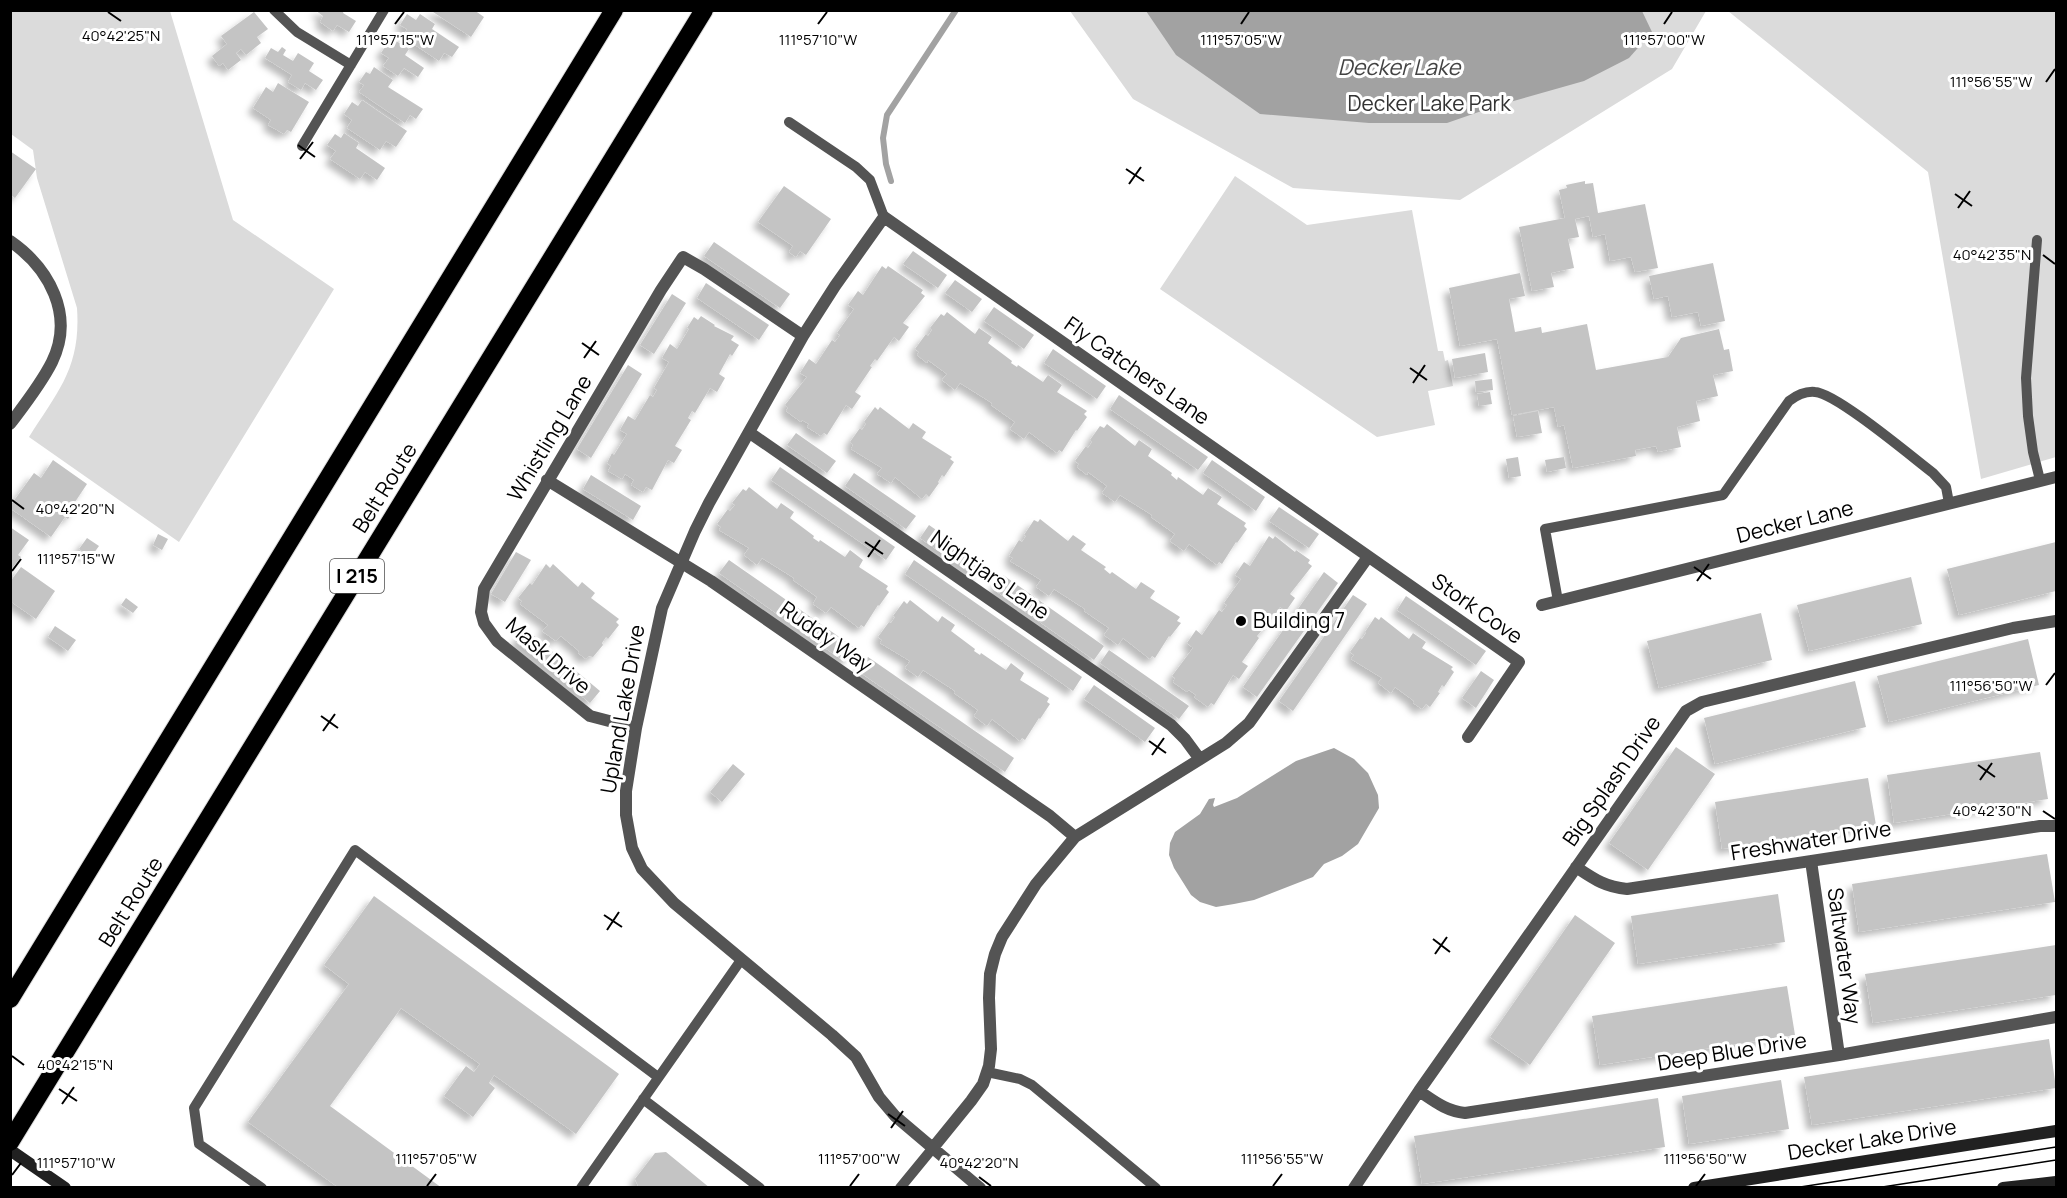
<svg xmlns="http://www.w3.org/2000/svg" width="2067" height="1198" viewBox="0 0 2067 1198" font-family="Manrope,sans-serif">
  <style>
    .green { fill: #dbdbdb }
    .water { fill: #a2a2a2 }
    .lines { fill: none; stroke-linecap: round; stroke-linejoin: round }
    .stream { stroke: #a2a2a2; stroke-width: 6 }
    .building { fill: #c4c4c4; filter: url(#shadow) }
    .highway-casing { stroke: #dbdbdb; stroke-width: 20 }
    .lane { stroke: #545454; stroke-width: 10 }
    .street { stroke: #545454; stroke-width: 12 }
    .secondary { stroke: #212121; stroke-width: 12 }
    .highway { stroke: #000; stroke-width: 18 }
    .tram { stroke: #000; stroke-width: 1.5 }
    .ticks { fill: none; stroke: #000; stroke-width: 2 }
    .poi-dot { fill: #000; stroke: #fff; stroke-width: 2 }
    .labels { text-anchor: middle; stroke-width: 6; stroke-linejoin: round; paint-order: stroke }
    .shield { fill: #fff; stroke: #4c4c4c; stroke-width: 1.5 }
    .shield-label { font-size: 20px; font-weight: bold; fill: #000 }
    .park-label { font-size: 21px; fill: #323232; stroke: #fff }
    .street-label { font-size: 21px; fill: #000; stroke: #fff }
    .poi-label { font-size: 21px; fill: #000; stroke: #fff; text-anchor: start }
    .water-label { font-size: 22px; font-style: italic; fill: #434343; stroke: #fff }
    .ticks-label { font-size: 15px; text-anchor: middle; fill: #000; stroke: #fff; stroke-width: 6; stroke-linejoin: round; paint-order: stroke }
  </style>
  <defs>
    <filter id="shadow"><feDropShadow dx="-5.5" dy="5.5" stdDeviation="3" flood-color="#0004"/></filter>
  </defs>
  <rect width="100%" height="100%" fill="#fff"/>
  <path class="green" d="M11,11h159l63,209 101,69 -155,253 -150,-105c30,-47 52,-70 48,-129l-40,-130 -4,-28 -22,-16z
    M1070,11h636l-34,58 -212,131 -167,-12 -160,-89z
    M1728,11h328v446l-75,22 -53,-307z
    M1235,176l72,49 105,-15 26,141h5l2,10 3,-1 5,26 -25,5 7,34 -58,12 -217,-148z"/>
  <path class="water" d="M1642,11l10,21 -23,26 -45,23 -88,25 -49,17h-78l-109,-9 -84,-59 -30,-44z
    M1334,748l20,11 14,14 10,22 1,13 -21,36 -16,12 -18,8 -11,13 -59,23 -20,4 -18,3 -16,-5 -9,-7 -17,-27 -5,-13 1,-12 5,-11 25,-18 9,-15 6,-1 -2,7 1,2 23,-9 59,-37z"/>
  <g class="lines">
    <path class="stream" d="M891,181l-5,-17 -3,-26 4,-23 69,-105"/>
  </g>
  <path class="building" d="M315,10h29l-1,3 13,8 -7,11 -12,-7 -4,6 -13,-9 3,-6z
    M430,10h44l10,7 -13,20z
    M254,12l14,17 -11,8 4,6 -15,12 -5,-6 -5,4 5,7 -13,10 -5,-7 -4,3 -7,-10 15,-12 -6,-8z
    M407,14l9,6 4,-6 15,10 -3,5 27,18 -7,10 -8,-4 -5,8 -36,-24 4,-8 -7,-4z
    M393,39l16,10 -4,6 19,13 -6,9 -14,-9 -6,8 -15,-10 6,-8 -8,-5 6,-9 2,1z
    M282,47l4,3 -3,5 10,6 5,-8 16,10 -5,8 14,9 -7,10 -11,-7 -4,7 -13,-8 4,-7 -27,-17 6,-10 7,4z
    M374,67l19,13 -5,7 35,22 -7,10 -6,-4 -5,8 -46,-31 5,-7 -5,-3 7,-10 4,2z
    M278,83l31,19 -18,30 -4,-2 -3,4 -16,-9 3,-5 -18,-12 13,-21 7,5z
    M362,100l45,31 -11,16 -10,-6 -6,9 -33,-22 5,-8 -8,-6 8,-12 6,4z
    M344,133l15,10 -3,5 29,20 -8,12 -12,-8 -5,7 -30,-20 6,-8 -9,-6 8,-11 6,4z
    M10,151l26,18 -21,29 -5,-4z
    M1585,181v3l8,-1 5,30 47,-9 13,64 -23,4 -4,-15 -21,4 -5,-27 -12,3 -4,-21 -14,3 4,18 -11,2 6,29 -23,5 3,14 -22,4 -13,-64 46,-9 -6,-28 8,-2 -1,-3z
    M784,186l47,33 -25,36 -6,-4 -4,6 -7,-5 4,-6 -35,-24z
    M714,242l76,52 -10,14 -76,-52z
    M913,251l34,24 -9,13 -35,-24z
    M1713,263l12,58 -24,5 -3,-14 -26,5 -4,-21 -14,3 -5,-23z
    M882,266l4,3 2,-3 35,24 -2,3 4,3 -22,27 6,4 -10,14 -5,-4 -17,24 -2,-2 -5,7 2,1 -17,25 6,4 -9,13 -6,-4 -19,30 -3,-2 -3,3 -14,-9 2,-3 -7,-4 -1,2 -15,-11 2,-3 -3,-3 22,-28 -7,-4 9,-14 7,5 16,-24 3,2 5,-7 -3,-2 17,-24 -6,-4 10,-14 5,4z
    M1520,273l5,23 -16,3 6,33 26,-5 1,6 45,-9 9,46 72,-13 13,-19 38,-9 5,21 5,-1 4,22 -20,4 5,21 -22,5 4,20 -23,6 4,20 -23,5 -2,-6 -21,4 1,6 -63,12 -9,-43 -6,2 -4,-20 -42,8 -15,-76 -37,7 -11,-58z
    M955,280l27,19 -10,13 -27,-19z
    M706,283l63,42 -10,15 -62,-42z
    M672,294l14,9 -32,51 -14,-9z
    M994,307l40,28 -10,14 -40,-28z
    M947,312l28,22 4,-6 13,9 -4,6 24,18 -1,2 6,4 1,-2 25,17 5,-7 14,10 -5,7 30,19 -3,3 3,3 -10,14 -1,-1 -14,22 -3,-2 -2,3 -28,-21 -5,7 -14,-10 5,-7 -24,-17 1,-2 -32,-20 -5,7 -13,-10 5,-6 -19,-14 -1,3 -10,-8 2,-3 -4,-3 11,-15 2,2 4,-6 -2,-2 11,-14 3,2z
    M701,316l14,9 -1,1 20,10 -3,4 8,5 -7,11 -2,-2 -11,20 6,4 -8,14 -7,-4 -15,25 -3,-2 -4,7 3,2 -16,26 7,4 -8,13 -6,-3 -16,30 -6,-3 -3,5 -12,-7 3,-5 -9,-6 -3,5 -14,-8 3,-5 -4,-3 5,-10 2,2 13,-21 -7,-4 8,-14 7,4 15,-25 3,2 4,-7 -3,-2 15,-26 -7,-4 8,-14 7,5 12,-20 -2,-1 7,-11 4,3z
    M1053,349l53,37 -9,13 -53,-36z
    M1485,353l3,19 -33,6 -3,-19z
    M628,365l14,9 -51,84 -14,-9z
    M1492,379l1,11 -17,2 -1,-11z
    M1490,392l2,12 -13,2 -2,-12z
    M1119,395l89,62 -10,13 -88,-61z
    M875,407l3,3 2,-3 29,22 4,-6 13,9 -4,6 30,19 -2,2 4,3 -10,15 -2,-2 -4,7 1,1 -10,14 -3,-3 -4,5 -27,-22 -4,6 -14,-9 5,-6 -31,-19 2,-4 -3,-3 10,-14 2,2 4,-6 -2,-2z
    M1538,411l4,22 -25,4 -4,-21z
    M1107,424l28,22 4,-6 13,9 -4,7 24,17 -1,2 6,5 1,-3 25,18 5,-7 14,9 -5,7 29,19 -2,3 3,3 -10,14 -1,-1 -14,22 -3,-2 -2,3 -28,-21 -5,7 -14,-10 5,-7 -24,-17 1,-2 -32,-20 -5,7 -13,-9 5,-7 -19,-14 -1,3 -10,-8 2,-3 -4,-3 11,-15 2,2 4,-6 -2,-2 10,-14 4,2z
    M796,433l40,28 -9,12 -40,-28z
    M1518,457l3,19 -12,2 -3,-19z
    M1564,457l2,11 -19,4 -2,-12z
    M53,460l34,24 -12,18 3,2 -10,15 -3,-2 -14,20 -41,-29v-2l24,-33 7,5z
    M1212,460l53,37 -9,14 -53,-38z
    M780,467l115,80 -9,13 -115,-80z
    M854,473l62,43 -10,13 -61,-43z
    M591,475l50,31 -8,14 -50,-31z
    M749,487l28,22 4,-6 13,9 -4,6 24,18 -1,2 6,4 1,-2 25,17 5,-7 13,10 -4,7 29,19 -2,3 3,3 -10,14 -1,-1 -14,22 -3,-2 -2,3 -28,-21 -5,6 -13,-9 4,-7 -24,-17 1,-2 -32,-20 -5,7 -13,-10 5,-7 -30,-18 2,-3 -4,-3 11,-15 2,2 5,-6 -3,-2 11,-14 3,2z
    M1279,507l40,27 -10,14 -40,-27z
    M1040,519l28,22 5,-6 13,9 -5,6 25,17 -2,2 6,5 2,-2 24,17 5,-7 14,9 -5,7 30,19 -3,4 4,2 -11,14 -1,-1 -14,22 -3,-2 -2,3 -27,-21 -5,7 -14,-10 5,-7 -25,-17 1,-2 -31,-20 -5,7 -13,-9 5,-7 -31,-19 3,-3 -4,-2 10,-16 3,2 4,-6 -2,-1 10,-15 4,2z
    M929,525l55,38 -9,13 -55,-38z
    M10,527l19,13 -11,15 3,2 -11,14z
    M158,534l10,5 -6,11 -9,-5z
    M1269,536l4,3 2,-3 20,16 1,-2 14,10 -2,3 4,3 -22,28 5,4 -9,13 -6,-4 -16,24 -2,-1 -5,6 2,2 -17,24 6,4 -9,13 -6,-4 -19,30 -3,-2 -3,4 -14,-10 2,-2 -7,-5 -2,2 -14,-10 2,-4 -3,-2 21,-28 -6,-5 9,-13 6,5 17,-25 3,2 5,-7 -3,-2 17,-24 -6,-4 9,-13 6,4z
    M87,538l12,8 -8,11 -12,-8z
    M2056,542v49l-97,24 -12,-46z
    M516,552l15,8 -26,42 -14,-8z
    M729,560l126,88 -10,14 -126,-89z
    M914,560l168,117 -9,14 -168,-117z
    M546,564l4,4 3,-4 25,23 4,-5 13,11 -4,5 28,21 -3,3 3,3 -11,14 -2,-2 -4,6 1,2 -10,12 -4,-1 -3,3 -8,-6 1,-2 -18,-15 -5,5 -14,-10 6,-6 -28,-21 2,-3 -4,-3 12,-15 2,2z
    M21,567l34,24 -19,28 -26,-18v-19z
    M1324,572l14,11 -81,114 -14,-10z
    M1003,575l101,71 -10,14 -101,-71z
    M1911,577l11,47 -113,27 -12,-46z
    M1353,595l14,9 -74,107 -14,-10z
    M1406,596l80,55 -10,14 -79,-55z
    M126,598l12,9 -5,6 -12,-8z
    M910,600l28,22 4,-6 13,9 -4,6 24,18 -1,2 6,4 1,-2 25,17 5,-7 13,10 -4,7 29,18 -2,4 3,2 -10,15 -1,-1 -14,22 -3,-2 -2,3 -28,-22 -5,7 -13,-10 4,-6 -24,-17 1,-2 -32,-21 -5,7 -13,-9 5,-7 -30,-18 2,-3 -4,-3 11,-15 2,1 4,-6 -2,-1 11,-15 3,3z
    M1761,613l11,47 -113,28 -12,-47z
    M1375,617l4,3 2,-3 28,22 4,-6 13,9 -4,6 31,19 -2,2 3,3 -10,15 -2,-2 -4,7 2,1 -10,14 -4,-3 -4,5 -9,-6 1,-2 -19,-14 -4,6 -13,-10 4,-5 -31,-19 3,-4 -4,-3 10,-14 2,1 4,-6 -1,-1z
    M55,626l21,14 -8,11 -20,-14z
    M526,629l74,62 -10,12 -75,-62z
    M2028,639l11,46 -150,37 -12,-46z
    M1109,650l80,56 -10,13 -79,-56z
    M868,657l146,101 -9,14 -147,-101z
    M1481,671l13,9 -18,28 -14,-10z
    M1855,681l11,46 -151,37 -11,-46z
    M1094,685l61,43 -10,14 -61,-43z
    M1676,747l39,27 -67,96 -39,-27z
    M2040,752l8,47 -154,24 -7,-48z
    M733,764l12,10 -23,28 -12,-10z
    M1868,778l8,47 -154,24 -7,-47z
    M2047,854l8,48 -196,30 -7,-48z
    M1778,894l7,48 -147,22 -7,-48z
    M374,896l245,178 -43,60 -82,-59 -5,8 6,5 -22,29 -29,-21 22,-30 8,6 6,-8 -79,-56 -71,98 112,82h-103l-91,-66 101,-138 -25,-19z
    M1575,915l40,28 -85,122 -40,-28z
    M2056,945v50l-183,28 -8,-49z
    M1787,986l8,49 -195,30 -8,-49z
    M2049,1039l7,49 -244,37 -8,-48z
    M1781,1080l8,49 -100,15 -7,-48z
    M1658,1098l7,49 -243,37 -8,-48z
    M666,1152l44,36h-71l-4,-9 20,-26z"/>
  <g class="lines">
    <defs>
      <path id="highway" d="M10,999l604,-989
        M10,1142l694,-1132"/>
    </defs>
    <use href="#highway" class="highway-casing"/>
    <path class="lane" d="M274,10l23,22 54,33
      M789,122l67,45 14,13 14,37
      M302,146l82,-136
      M2037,240l-11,138 2,38 5,36 7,28
      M1558,601l-13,-72 178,-34 66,-94c8,-6 16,-10 26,-9 21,1 97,65 118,81l13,14 3,16
      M987,1072l33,7 12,6 124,103
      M643,1099l117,89
      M262,1188l-63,-44 -5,-36 161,-258 303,227
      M581,1188l160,-228
      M900,1188l32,-39"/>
    <path class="street" d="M10,241c39,27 65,74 42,121 -11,22 -27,42 -42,62
      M750,433l421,292 14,14 14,19
      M547,480l164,101 339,235 25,21
      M1542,605l514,-128
      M636,728l-46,-12 -93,-75 -13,-18 -3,-11 3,-23 177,-299 22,-33 21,12 99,67
      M1811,861l28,194
      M1576,867c18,12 29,20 51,22l413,-63h16
      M1419,1091c15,10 27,20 46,22l374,-58 217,-38
      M932,1149l39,-48 12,-17 6,-18 2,-17 -2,-51 1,-24 5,-20 7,-17 34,-53 39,-47 151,-94 23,-20 119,-166
      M980,1188l-85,-72 -16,-19 -23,-40 -24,-22 -158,-132 -32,-34 -10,-21 -6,-33v-24l10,-63 26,-120 33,-77 14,-28 94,-167 32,-50 49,-69 635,445 -51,75
      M1354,1188l65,-97 267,-380 16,-9 311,-74 43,-7"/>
    <path class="secondary" d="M10,1150l55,38
      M1694,1188l362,-57
      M2003,1188l53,-6"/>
    <use href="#highway" class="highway"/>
    <path class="tram" d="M1794,1188l262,-41
      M1876,1188l180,-28"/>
  </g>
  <path class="ticks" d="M108,12l13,9M395,24l9,-12M818,24l9,-12M1241,24l8,-12M1664,24l8,-12M2046,82l9,-13M298,145l17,12M300,159l13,-17M1126,169l18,12M1129,184l12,-17M1955,194l17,12M1958,208l12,-17M2043,255l12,9M582,343l17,12M584,358l12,-17M1410,368l17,12M1413,383l12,-18M12,500l12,9M865,542l18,12M868,557l12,-17M1694,567l17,12M12,571l9,-12M1697,581l12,-17M2046,685l9,-12M321,716l17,12M323,731l12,-17M1149,741l17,12M1152,755l12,-17M1978,765l17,12M1980,780l12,-17M2043,811l12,8M604,915l18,12M607,930l12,-18M1433,939l17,13M1435,954l12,-17M12,1056l12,9M59,1089l18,12M62,1104l12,-17M888,1114l17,12M891,1128l12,-17M12,1175l9,-12M979,1177l12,9M427,1186l9,-12M850,1186l9,-12M1273,1186l9,-12M1696,1186l9,-12"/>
  <circle class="poi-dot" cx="1241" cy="621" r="6"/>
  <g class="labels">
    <rect class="shield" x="330" y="559" width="54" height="34" rx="4.5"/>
    <g class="shield-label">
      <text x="357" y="583">I 215</text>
    </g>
    <g class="park-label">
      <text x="1429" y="111">Decker Lake Park</text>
    </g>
    <g class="street-label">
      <text transform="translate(1137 371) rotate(35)" y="7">Fly Catchers Lane</text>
      <text transform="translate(550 438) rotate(-59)" y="7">Whistling Lane</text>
      <text transform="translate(385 488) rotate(-58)" y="7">Belt Route</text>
      <text transform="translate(1795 522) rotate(-14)" y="7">Decker Lane</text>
      <text transform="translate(990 575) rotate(35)" y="7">Nightjars Lane</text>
      <text transform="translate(1477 609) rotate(35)" y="7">Stork Cove</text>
      <text transform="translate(826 637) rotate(35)" y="7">Ruddy Way</text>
      <text transform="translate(548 656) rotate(41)" y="7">Mask Drive</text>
      <text transform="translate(623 709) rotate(-80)" y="7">Upland Lake Drive</text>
      <text transform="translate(1612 781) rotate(-55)" y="7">Big Splash Drive</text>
      <text transform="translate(1811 841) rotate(-9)" y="7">Freshwater Drive</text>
      <text transform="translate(131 902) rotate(-58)" y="7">Belt Route</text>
      <text transform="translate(1844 956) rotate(82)" y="7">Saltwater Way</text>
      <text transform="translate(1732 1052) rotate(-9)" y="7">Deep Blue Drive</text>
      <text transform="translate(1872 1140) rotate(-9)" y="7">Decker Lake Drive</text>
    </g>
    <g class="poi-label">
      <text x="1253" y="628">Building 7</text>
    </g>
    <g class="water-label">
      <text x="1399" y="75">Decker Lake</text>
    </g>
  </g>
  <g class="ticks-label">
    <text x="121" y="41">40°42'25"N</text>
    <text x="395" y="45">111°57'15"W</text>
    <text x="818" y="45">111°57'10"W</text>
    <text x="1241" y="45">111°57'05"W</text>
    <text x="1664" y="45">111°57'00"W</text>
    <text x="1991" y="87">111°56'55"W</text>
    <text x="1992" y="260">40°42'35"N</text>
    <text x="75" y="514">40°42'20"N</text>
    <text x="76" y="564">111°57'15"W</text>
    <text x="1991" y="691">111°56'50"W</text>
    <text x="1992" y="816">40°42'30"N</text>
    <text x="75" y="1070">40°42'15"N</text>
    <text x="436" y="1164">111°57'05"W</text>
    <text x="859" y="1164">111°57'00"W</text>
    <text x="1282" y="1164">111°56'55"W</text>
    <text x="1705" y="1164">111°56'50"W</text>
    <text x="979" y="1168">40°42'20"N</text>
    <text x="76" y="1168">111°57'10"W</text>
  </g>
  <rect width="2067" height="1198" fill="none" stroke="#000000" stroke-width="24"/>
</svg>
